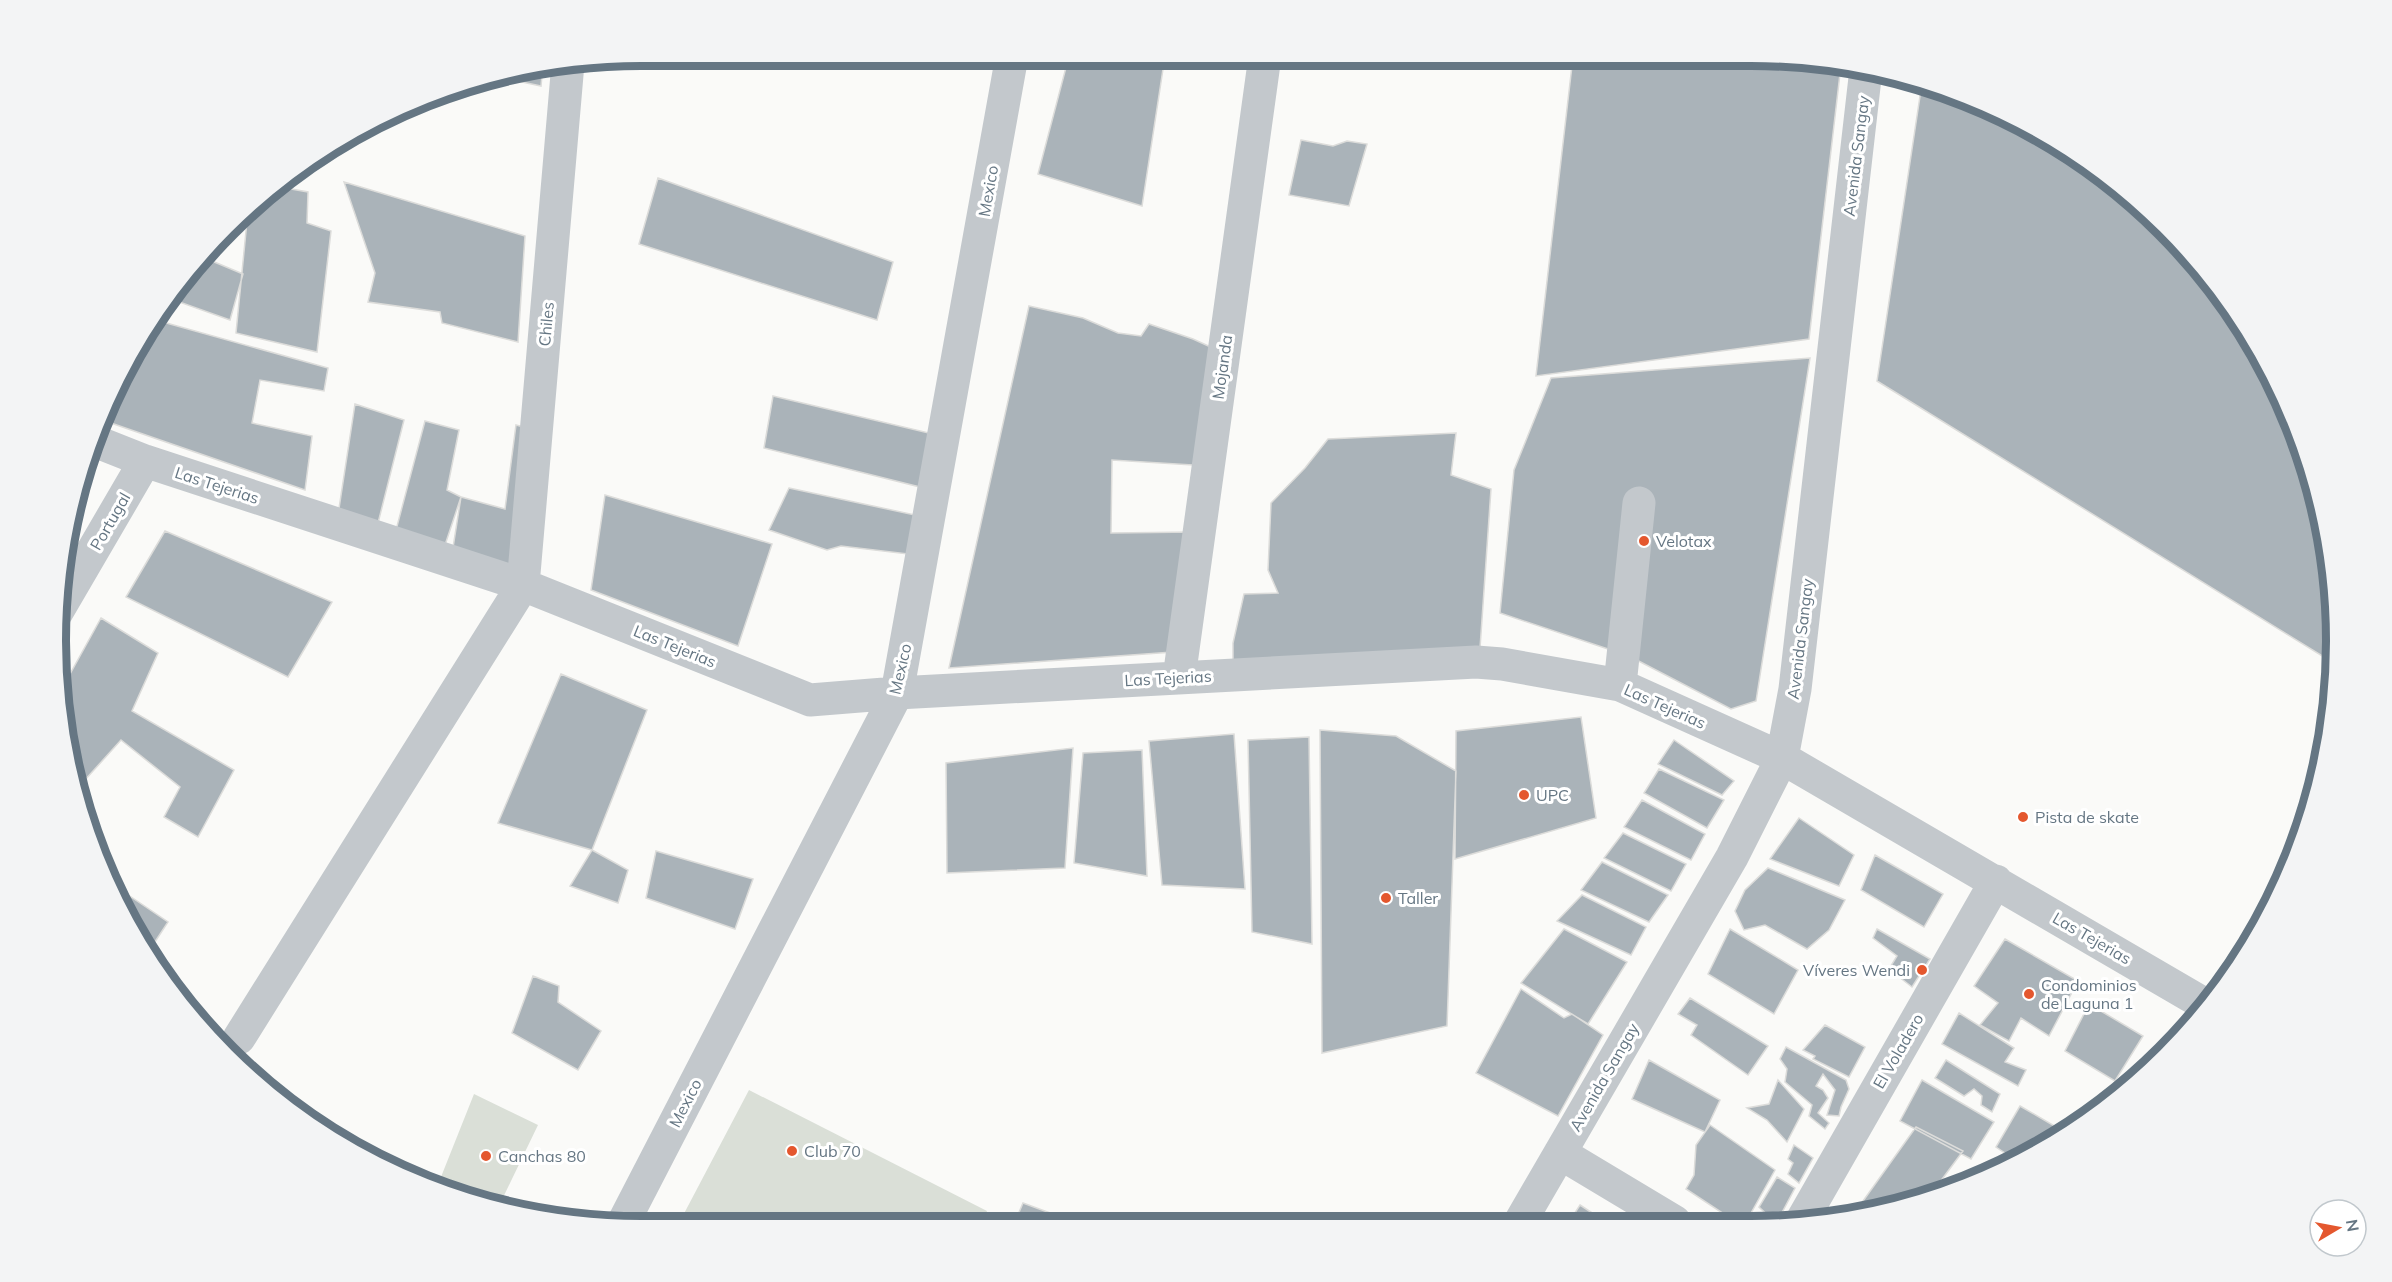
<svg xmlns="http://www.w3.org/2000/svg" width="2392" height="1282" viewBox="0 0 2392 1282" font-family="Mulish,sans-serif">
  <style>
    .grass { fill: #dadfd7 }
    .building { fill: #aab3b9; stroke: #dcdcda; stroke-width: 1.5 }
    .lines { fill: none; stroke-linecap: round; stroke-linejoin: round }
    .minor { stroke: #c3c8cc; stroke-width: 33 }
    .poi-dot { fill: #e4572e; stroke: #fff; stroke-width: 2 }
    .labels { text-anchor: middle; stroke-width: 6; stroke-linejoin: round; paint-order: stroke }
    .street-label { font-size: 16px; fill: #657683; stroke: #fff }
    .poi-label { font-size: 16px; fill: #657683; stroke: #fff; text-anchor: start }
    .rim { fill: none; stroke: #657683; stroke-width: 8 }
  </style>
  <rect width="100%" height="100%" fill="#fafaf8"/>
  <path class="grass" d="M749,1090l238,121 -4,13 -305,1z
    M474,1094l64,31 -40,83 -61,-21z"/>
  <path class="building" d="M1069,56h96l-23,150 -104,-32z
    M1573,57h216l52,8 -32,274 -273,37z
    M520,69l22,6 -1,11 -47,-10z
    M1922,83l88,33 98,61 83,78 67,94 48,104 26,112 3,93 -3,4 -455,-281z
    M1301,140l32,6 14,-5 20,3 -18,62 -60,-11z
    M658,178l235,84 -16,58 -238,-76z
    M344,182l181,54 -7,106 -76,-19 -2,-11 -72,-10 7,-29z
    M274,186l34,6 -1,31 24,8 -14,121 -81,-19 12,-122z
    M200,256l43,18 -13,46 -62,-22z
    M1029,306l54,12 35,15 23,3 8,-12 44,15 33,15 -33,111 -81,-5 -1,73 83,-1 -7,119 -238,17z
    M152,319l176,49 -4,23 -64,-11 -8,43 60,13 -7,54 -197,-68 20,-57z
    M1810,358l-54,343 -25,8 -102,-53 -129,-43 14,-143 37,-92z
    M773,396l160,38 -13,53 -156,-39z
    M355,404l49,16 -28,111 -38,-16z
    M425,421l34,9 -12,60 14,7 -18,54 -47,-21z
    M516,425l34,9 -24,142 -74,-22 9,-57 44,12z
    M1456,433l-5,42 40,14 -11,159 -247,17v-22l11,-49 34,-1 -10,-23 3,-67 34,-35 23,-29z
    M789,488l126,27 -7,39 -67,-8 -14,4 -58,-20z
    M605,495l167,49 -34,102 -147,-56z
    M165,531l167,71 -44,75 -162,-80z
    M101,618l57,35 -26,58 102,59 -36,67 -34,-20 16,-30 -59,-47 -37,41 -12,-10 -13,-77z
    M561,674l86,36 -55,140 -94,-27z
    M1581,717l15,101 -141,41 1,-128z
    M1320,730l76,6 60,35 -9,255 -125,27z
    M1234,734l11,155 -83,-4 -13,-144z
    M1309,737l3,207 -60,-12 -4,-192z
    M1674,740l60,41 -12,14 -64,-31z
    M1073,748l-8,120 -118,5 -1,-110z
    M1142,750l5,126 -73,-13 9,-110z
    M1659,769l65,31 -17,28 -63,-35z
    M1642,800l63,34 -14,26 -67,-33z
    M1799,818l55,37 -15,31 -69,-27z
    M1623,833l63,31 -15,27 -67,-33z
    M592,850l36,20 -10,33 -48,-17z
    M656,851l97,28 -18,50 -89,-31z
    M1875,855l68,39 -19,33 -63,-37z
    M1602,862l66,33 -19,27 -68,-32z
    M1768,868l77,32 -16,30 -22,19 -42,-24 -21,5 -9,-19 10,-21z
    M109,882l59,40 -21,32z
    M1582,895l64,32 -15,28 -74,-34z
    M1564,929l63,33 -39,62 -67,-41z
    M1730,929l68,41 -24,44 -66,-40z
    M1877,929l53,30 -18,28 -23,-18 8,-13 -24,-18z
    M2005,939l73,42 -29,55 -28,-18 -12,23 -29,-16 18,-22 -24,-17z
    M533,976l26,10 -1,16 43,29 -23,39 -66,-37z
    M1521,989l43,29 8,-4 31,21 -45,81 -82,-43z
    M1690,998l78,48 -20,29 -57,-40 6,-10 -19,-11z
    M2089,1004l54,32 -28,45 -50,-30z
    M1959,1013l55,35 -9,14 21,8 -8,16 -76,-42z
    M1825,1025l40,22 -16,30 -36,-18 2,-3 -12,-6z
    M1786,1047l60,33 3,9 -8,18 -2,9 -12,-1 8,-25 -12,-16 -7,12 7,4 5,8 -10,15 11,10 -4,6 -16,-13 3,-11 -27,-23 2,-13 -7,-10z
    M1649,1060l71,40 -15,32 -73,-33z
    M1946,1060l54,34 -8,18 -11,-7 1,-9 -8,-7 -10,7 -29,-18z
    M1778,1080l26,29 -17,33 -20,-22 -20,-12 22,-4z
    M1922,1080l72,42 -23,37 -71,-38z
    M2020,1106l43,25 -49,28 -18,-12z
    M1710,1125l65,45 -29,52h-10l-50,-33 8,-14 2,-30z
    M1916,1127l47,24 -32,43 -78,21z
    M323,1130l28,11 -2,5z
    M1794,1145l19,13 -14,25 -11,-9 5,-11 -5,-4z
    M1777,1177l18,11 -18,34h-2l-16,-15z
    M1023,1203l57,21h-66z
    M1580,1205l26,17h-37z"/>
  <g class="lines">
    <path class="minor" d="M92,440l53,21 378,124 287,115 87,-7 579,-31 26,2 118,21 162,73 424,247
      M57,612l88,-151
      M1179,678l86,-622
      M1620,685l19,-182
      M239,1038l284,-453 45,-522
      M1560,1153l115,69
      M1520,1222l212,-365 50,-99 13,-69 71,-620
      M1801,1222l195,-341
      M622,1225l275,-532 115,-637"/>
  </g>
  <g class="poi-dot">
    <circle cx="1644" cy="541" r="6"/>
    <circle cx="1524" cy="795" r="6"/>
    <circle cx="2023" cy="817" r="6"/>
    <circle cx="1386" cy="898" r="6"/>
    <circle cx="1922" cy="970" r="6"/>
    <circle cx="2029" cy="994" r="6"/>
    <circle cx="792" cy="1151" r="6"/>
    <circle cx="486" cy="1156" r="6"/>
  </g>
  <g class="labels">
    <g class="street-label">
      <text transform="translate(1856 156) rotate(-83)" y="6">Avenida Sangay</text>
      <text transform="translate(988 191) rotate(-80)" y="6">Mexico</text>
      <text transform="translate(546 324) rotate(-85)" y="6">Chiles</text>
      <text transform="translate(1222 367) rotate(-82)" y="6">Mojanda</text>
      <text transform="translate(217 485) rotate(18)" y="6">Las Tejerias</text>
      <text transform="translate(110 521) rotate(-60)" y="6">Portugal</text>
      <text transform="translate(1800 639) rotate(-83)" y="6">Avenida Sangay</text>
      <text transform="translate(675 646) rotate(22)" y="6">Las Tejerias</text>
      <text transform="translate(900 669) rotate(-77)" y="6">Mexico</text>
      <text transform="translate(1168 678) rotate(-3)" y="6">Las Tejerias</text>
      <text transform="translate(1665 706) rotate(24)" y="6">Las Tejerias</text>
      <text transform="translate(2092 938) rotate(30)" y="6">Las Tejerias</text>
      <text transform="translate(1898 1051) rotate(-60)" y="6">El Voladero</text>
      <text transform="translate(1604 1077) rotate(-60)" y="6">Avenida Sangay</text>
      <text transform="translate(685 1103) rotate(-63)" y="6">Mexico</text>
    </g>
    <g class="poi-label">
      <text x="1656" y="547">Velotax</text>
      <text x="1536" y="801">UPC</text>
      <text x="2035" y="823">Pista de skate</text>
      <text x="1398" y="904">Taller</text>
      <text x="1910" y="976" text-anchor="end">Víveres Wendi</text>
      <text x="2041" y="991">Condominios<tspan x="2041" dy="18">de Laguna 1</tspan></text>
      <text x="804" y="1157">Club 70</text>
      <text x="498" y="1162">Canchas 80</text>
    </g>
  </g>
  <path d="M0 0H2392V1282H0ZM641 66H1751A575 575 0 0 1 2326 641V641A575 575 0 0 1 1751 1216H641A575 575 0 0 1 66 641V641A575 575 0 0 1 641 66Z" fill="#f3f4f5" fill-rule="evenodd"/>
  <path class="rim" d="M641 66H1751A575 575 0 0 1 2326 641V641A575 575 0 0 1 1751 1216H641A575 575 0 0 1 66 641V641A575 575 0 0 1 641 66Z"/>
  <g transform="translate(2338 1228) rotate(80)"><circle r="28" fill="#ffffff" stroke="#c1c8cd" stroke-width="1.5"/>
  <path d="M0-4.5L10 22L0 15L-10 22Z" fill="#e4572e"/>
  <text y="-9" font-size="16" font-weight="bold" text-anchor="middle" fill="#657683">N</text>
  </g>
</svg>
